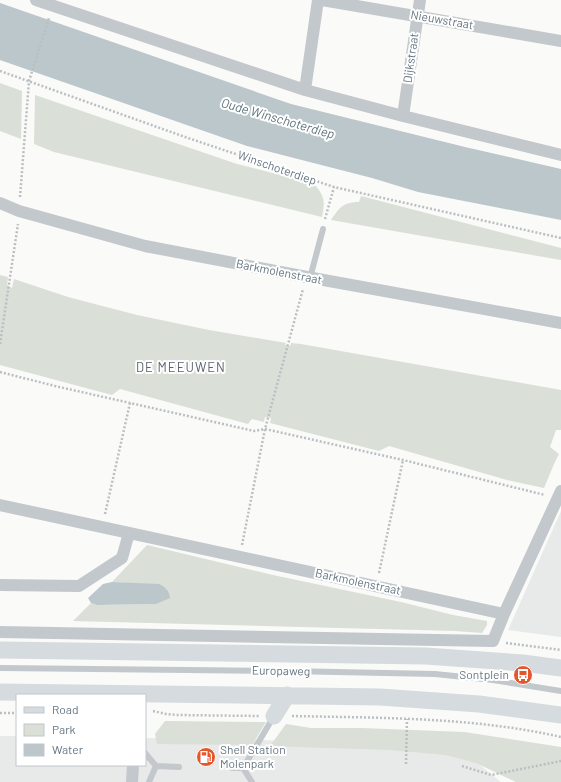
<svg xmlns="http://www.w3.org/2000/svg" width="561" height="782" viewBox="0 0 561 782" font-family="Barlow,sans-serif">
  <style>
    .built { fill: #e8e9e9 }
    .green { fill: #dadfd7 }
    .water { fill: #bbc7cb }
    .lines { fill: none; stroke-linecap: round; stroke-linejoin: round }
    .path { stroke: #bbbfc2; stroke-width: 2.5; stroke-dasharray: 2 2; stroke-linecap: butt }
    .lane { stroke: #c3c8cc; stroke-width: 6 }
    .street { stroke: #c3c8cc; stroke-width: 12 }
    .secondary { stroke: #d6dbdf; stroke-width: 17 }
    .labels { text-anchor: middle; stroke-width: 4; stroke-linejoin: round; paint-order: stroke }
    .street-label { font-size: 12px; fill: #657683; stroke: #fff }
    .poi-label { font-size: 12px; fill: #657683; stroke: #fff; text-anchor: end }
    .water-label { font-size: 13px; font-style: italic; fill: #60757c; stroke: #fff }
    .neighbourhood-label { font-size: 13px; letter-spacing: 1px; fill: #57646e; stroke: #fff }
  </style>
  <rect width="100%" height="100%" fill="#fafaf8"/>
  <path class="built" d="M561,511v126l-53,-7z
    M0,736h17v29h128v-27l220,4 93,5 43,35h-501z"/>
  <path class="green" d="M0,83l22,8 -1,48 -21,-8z
    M35,95l202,69 76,19c12,13 12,18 9,34l-268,-65 -20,-8z
    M361,196l200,52v12l-230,-40c8,-12 12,-18 28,-18z
    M0,275l8,2 -1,8 5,3 2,-9 54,18 69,18 72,15 77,13 -1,2 5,1 1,-3 10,1 260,46v40h-5l-6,17 9,7 -5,10 -10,24 -37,-8 -118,-34 -10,5 -109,-28 1,-5 -6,-1 -1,5 -12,-3 -4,5 -128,-35 -8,6 -112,-30z
    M147,545l126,30 128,27 52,13 34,6v4l-5,8 -27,-2 -382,-10 18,-18 6,2 59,-1 3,-19 -47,-3z
    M165,721l95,1h6l-14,23 -95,-1 -2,-10z
    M286,724l25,4h51l102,4 97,15v35h-45l-40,-19 -30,-8 -57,-5 -119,-4z"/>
  <path class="water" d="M0,3l291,101 174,43 96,22v51l-143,-28 -46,-14 -125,-32 -247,-86z
    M112,582l47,2c6,3 10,6 11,14l-14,6 -59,1 -6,-2 -3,-5 15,-14z"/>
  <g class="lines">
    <path class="path" d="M0,71l188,67 146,49 227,51
      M20,197l9,-116 20,-63
      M325,219l9,-32
      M0,344l18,-120
      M0,372l55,14 199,45 11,-2 138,31 142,35
      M105,514l25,-111
      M242,545l23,-116 38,-140
      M379,573l24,-113
      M506,643l55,7
      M153,711l13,3 12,1 81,1
      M0,713h17
      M292,716c89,2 182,1 269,21
      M406,764l1,-45
      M462,766l29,9 70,-14"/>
    <path class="lane" d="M310,278l13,-49
      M0,668l286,3 149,3 58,6 68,11
      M145,753l11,13 23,1
      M232,768h11
      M243,768l31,-52
      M243,768l9,14
      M149,782l7,-16"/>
    <path class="street" d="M36,0l269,90 98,26 158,39
      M322,0l239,41
      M305,90l13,-90
      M403,116l17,-116
      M0,203l19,8 126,35 162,31 254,46
      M0,505l504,109
      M0,585l79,1 43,-28 7,-25
      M0,632l493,9 11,-27 57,-123
      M132,782l1,-17"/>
    <path class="secondary" d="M0,650l426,6 97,7 38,5
      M0,692l380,5 99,7 82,11
      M274,716l13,-21"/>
  </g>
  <defs>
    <symbol id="bus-disc" viewBox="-11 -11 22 22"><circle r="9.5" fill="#e4572e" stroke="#fff"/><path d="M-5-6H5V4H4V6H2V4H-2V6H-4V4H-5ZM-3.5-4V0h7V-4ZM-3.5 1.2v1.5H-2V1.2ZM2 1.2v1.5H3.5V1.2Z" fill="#fff"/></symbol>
    <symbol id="fuel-disc" viewBox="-11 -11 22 22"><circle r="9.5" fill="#e4572e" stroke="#fff"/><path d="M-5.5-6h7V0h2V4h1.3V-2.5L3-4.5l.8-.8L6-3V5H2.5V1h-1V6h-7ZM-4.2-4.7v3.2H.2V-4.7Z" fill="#fff"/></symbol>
  </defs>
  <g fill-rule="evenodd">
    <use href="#bus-disc" x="512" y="664" width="22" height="22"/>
    <use href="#fuel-disc" x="195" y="746" width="22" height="22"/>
  </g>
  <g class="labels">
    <g class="street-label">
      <text transform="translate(442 20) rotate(10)" y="4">Nieuwstraat</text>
      <text transform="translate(411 58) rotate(-82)" y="4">Dijkstraat</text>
      <text transform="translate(277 168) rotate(19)" y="4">Winschoterdiep</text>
      <text transform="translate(279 272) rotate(11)" y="4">Barkmolenstraat</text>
      <text transform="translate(358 582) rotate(12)" y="4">Barkmolenstraat</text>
      <text transform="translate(281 671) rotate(1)" y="4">Europaweg</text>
    </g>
    <g class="poi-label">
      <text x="509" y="679">Sontplein</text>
      <text x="220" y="754" text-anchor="start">Shell Station<tspan x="220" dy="14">Molenpark</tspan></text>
    </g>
    <g class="water-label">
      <text transform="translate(278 118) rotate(16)" y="5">Oude Winschoterdiep</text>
    </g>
    <g class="neighbourhood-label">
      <text x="181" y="372">DE MEEUWEN</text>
    </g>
  </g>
  <rect x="16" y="694" width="130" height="72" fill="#ffffff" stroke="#c1c8cd"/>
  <rect x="24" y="707" width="20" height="6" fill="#d6dbdf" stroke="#c1c8cd"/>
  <text x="52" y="714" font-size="12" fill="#657683">Road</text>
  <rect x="24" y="724" width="20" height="12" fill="#dadfd7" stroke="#c1c8cd"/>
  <text x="52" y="734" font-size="12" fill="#657683">Park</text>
  <rect x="24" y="744" width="20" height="12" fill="#bbc7cb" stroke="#c1c8cd"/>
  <text x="52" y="754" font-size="12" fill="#657683">Water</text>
</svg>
